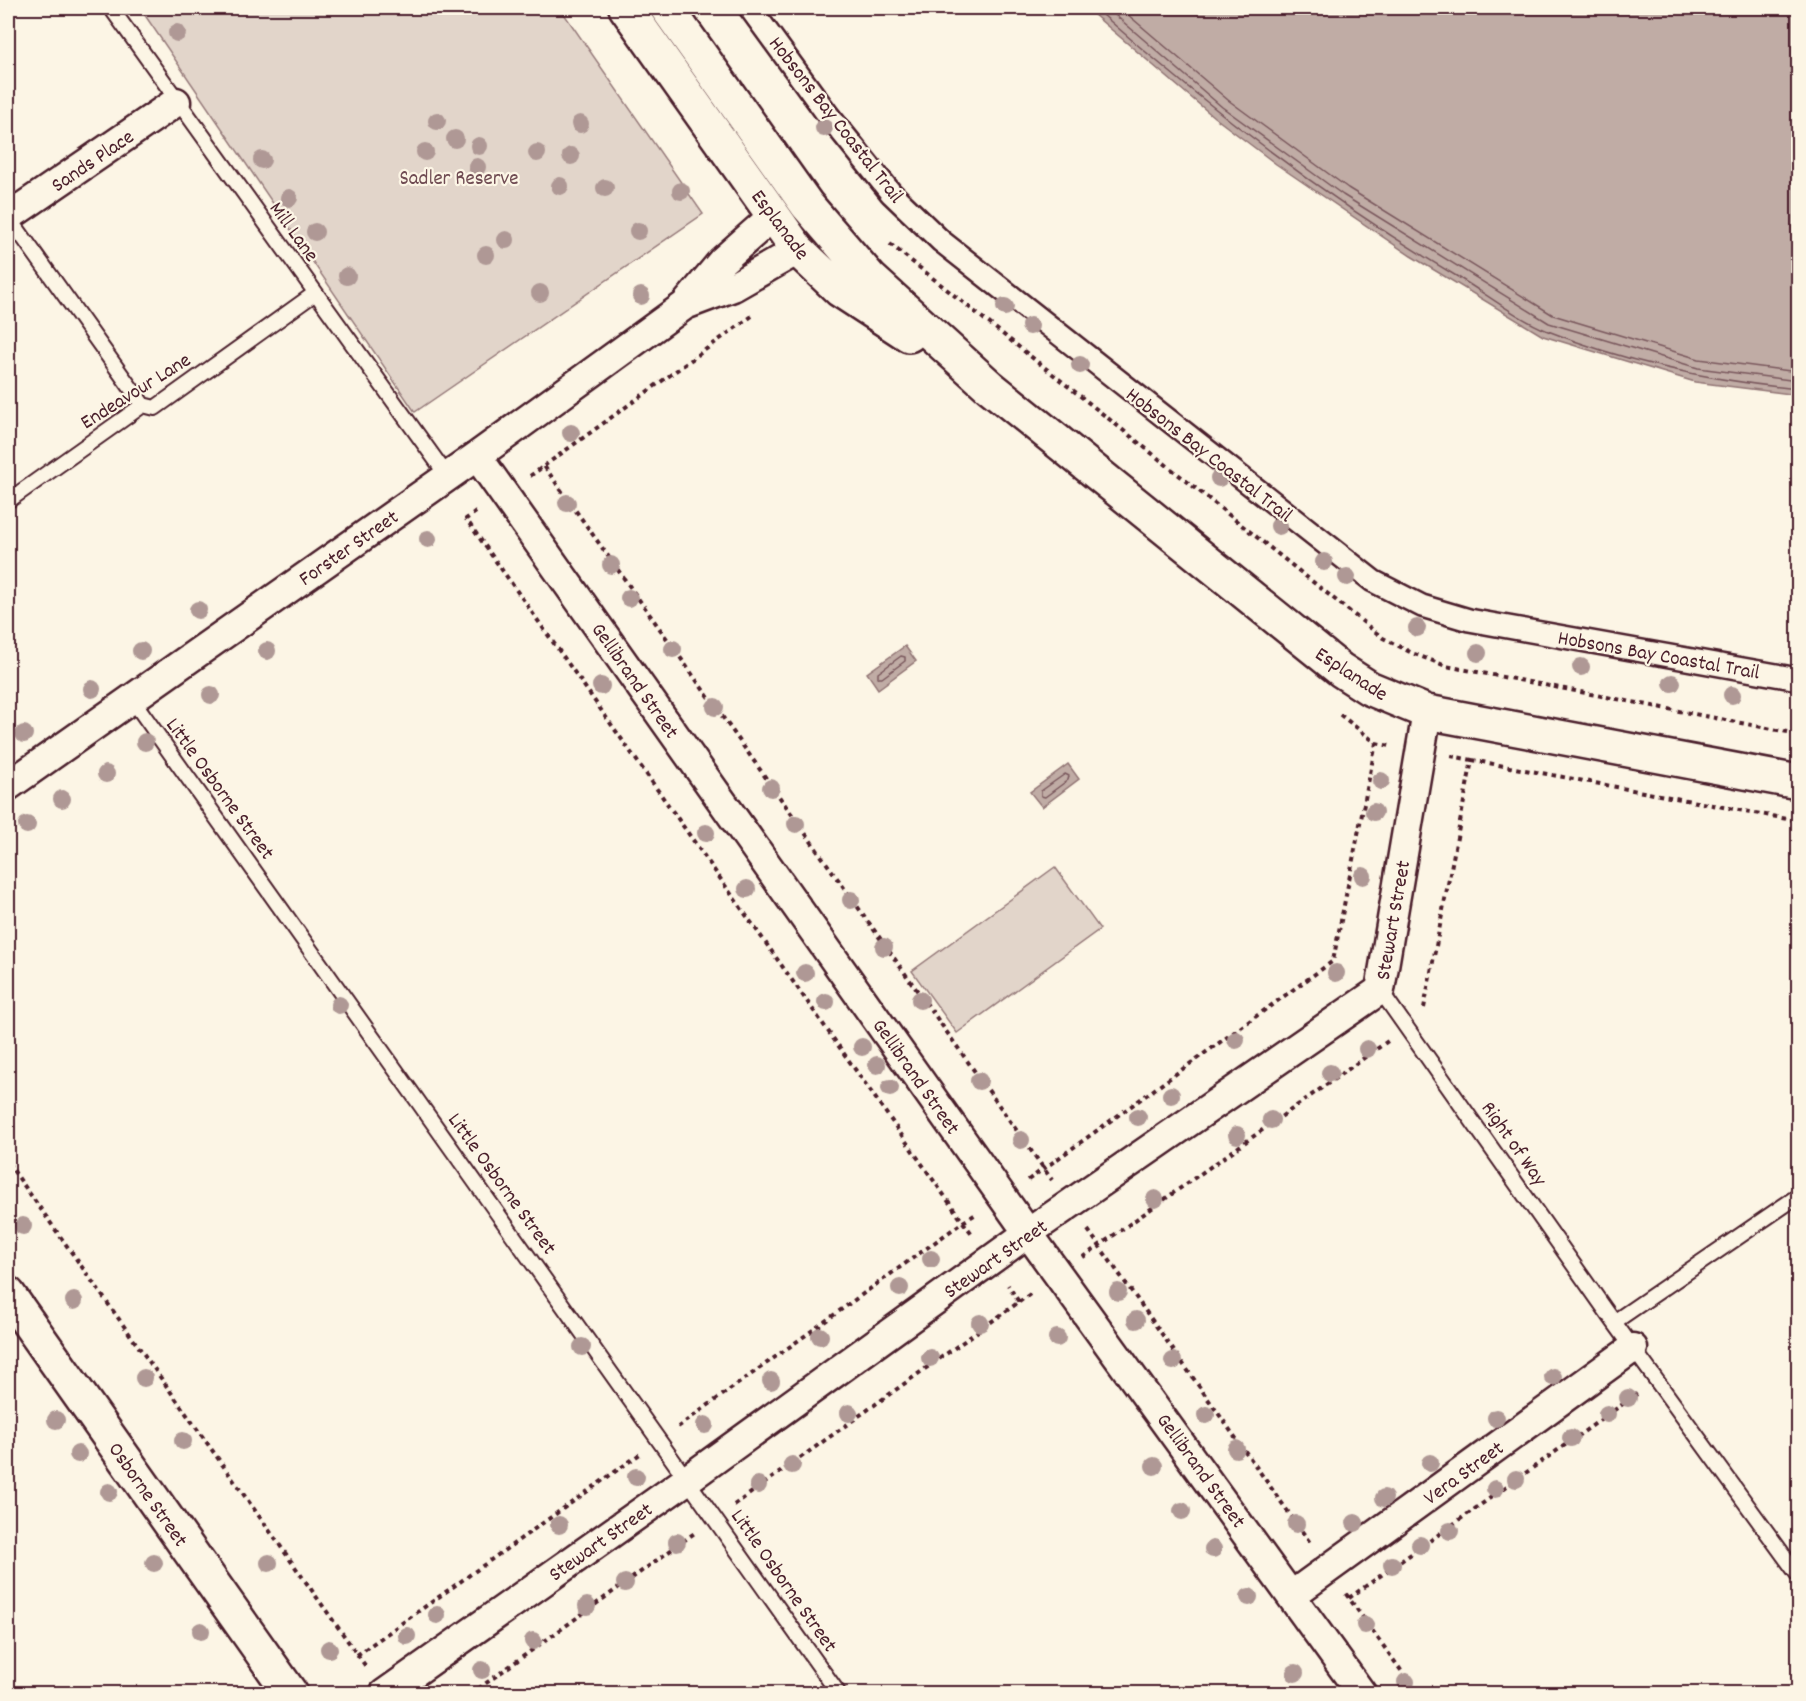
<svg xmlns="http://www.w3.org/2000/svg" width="1806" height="1701" viewBox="0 0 1806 1701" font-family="Dekko,sans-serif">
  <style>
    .green { fill: #e2d5ca; stroke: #967a7a; stroke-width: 1.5 }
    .water { fill: #c0aca5; stroke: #917474; stroke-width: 1.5 }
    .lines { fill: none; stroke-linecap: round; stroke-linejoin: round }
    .shore { stroke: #79575c; stroke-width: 1.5 }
    .service-casing { stroke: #4a1f2b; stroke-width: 18 }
    .pedestrian-casing { stroke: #4a1f2b; stroke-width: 26 }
    .minor-casing { stroke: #4a1f2b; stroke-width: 33 }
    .tertiary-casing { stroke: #4a1f2b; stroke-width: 38 }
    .path { stroke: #4a1f2b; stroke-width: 4; stroke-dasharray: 4.5 4.5; stroke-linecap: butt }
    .service { stroke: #fcf5e5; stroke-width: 14 }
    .pedestrian { stroke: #fcf5e5; stroke-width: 21 }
    .minor { stroke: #fcf5e5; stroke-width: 28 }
    .tertiary { stroke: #fcf5e5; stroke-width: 33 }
    .tree { fill: #af9895 }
    .labels { text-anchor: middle; stroke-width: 4.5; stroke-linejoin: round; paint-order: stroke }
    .street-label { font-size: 21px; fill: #4a1f2b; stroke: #fcf5e5 }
    .park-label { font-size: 21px; fill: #704c53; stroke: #fcf5e5 }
  </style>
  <rect width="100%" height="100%" fill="#fcf5e5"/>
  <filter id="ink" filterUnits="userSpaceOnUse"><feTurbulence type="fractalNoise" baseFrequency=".0167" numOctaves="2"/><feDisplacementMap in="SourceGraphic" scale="12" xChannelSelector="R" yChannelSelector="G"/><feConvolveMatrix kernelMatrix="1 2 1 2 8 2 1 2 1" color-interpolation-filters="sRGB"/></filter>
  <g filter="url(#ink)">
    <path class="green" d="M140,8h420l143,206 -288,198z
      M1055,867l45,62 -143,104 -45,-62z"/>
    <path class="water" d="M1086,8h712v387l-103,-13 -152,-46 -132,-80 -135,-92 -62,-47z
      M905,646l11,15 -38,28 -11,-16z
      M1068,764l11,15 -37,28 -12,-15z"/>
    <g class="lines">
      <path class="shore" d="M1095,8c114,101 233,192 363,269 28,17 60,42 90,54 80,32 165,50 250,58
        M1107,8l115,99 121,88 206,128 149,45 100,13
        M1120,8l108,92 120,88 205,127 146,44 99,13
        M901,656l4,1v4l-23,17h-4v-5z
        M1065,774l4,2 -1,4 -23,17 -4,-1v-5z"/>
      <defs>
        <path id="service" d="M111,8l337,469
          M8,216l135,189
          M8,501l135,-96 12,3 159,-114
          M132,699l707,995
          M1380,990l234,332 184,253
          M1614,1322l184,-126"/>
        <path id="pedestrian" d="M750,8l78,107 63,78 50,48 432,340 49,25 47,14 329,59"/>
        <path id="minor" d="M8,217l168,-115
          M685,305l48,-18 65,-37
          M477,456l551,777 334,461
          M8,786l469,-330 208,-151 37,-44 52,-46
          M1292,1595l341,-247
          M384,1694l304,-215 340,-246 352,-243 47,-278"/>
        <path id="tertiary" d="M626,8l172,242 42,40 69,45
          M667,8l140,197 63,73 119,108 352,284 28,18 58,24 371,70
          M8,1294l283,400"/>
      </defs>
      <use href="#service" class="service-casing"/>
      <use href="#pedestrian" class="pedestrian-casing"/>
      <use href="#minor" class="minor-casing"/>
      <use href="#tertiary" class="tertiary-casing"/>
      <path class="path" d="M890,244l493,394 29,15 34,13 352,68
        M544,466l208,-150
        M530,476l14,-10 508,714
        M476,512l-10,7 497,703 13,-8
        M1376,743l14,3
        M1472,760l326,61
        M1424,1008l48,-248 -21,-4
        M8,1163l359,505
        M1028,1180l305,-219 43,-218 -38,-30
        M1088,1230l223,314
        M1083,1257l305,-216
        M1019,1302l14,-10
        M678,1427l285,-205 10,13
        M734,1505l285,-203 -11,-17
        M1346,1594l72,100
        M1349,1598l288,-204
        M357,1655l283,-201
        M471,1694l225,-162"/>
      <use href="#service" class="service"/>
      <use href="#pedestrian" class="pedestrian"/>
      <use href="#minor" class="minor"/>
      <use href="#tertiary" class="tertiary"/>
    </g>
    <g class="tree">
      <circle cx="177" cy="33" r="9"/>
      <circle cx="437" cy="121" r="9"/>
      <circle cx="580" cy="124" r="9"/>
      <circle cx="824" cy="128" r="9"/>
      <circle cx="455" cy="139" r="9"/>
      <circle cx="479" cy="146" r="9"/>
      <circle cx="425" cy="152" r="9"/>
      <circle cx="537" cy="153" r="9"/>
      <circle cx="571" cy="156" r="9"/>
      <circle cx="262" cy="160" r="9"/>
      <circle cx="477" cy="167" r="9"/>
      <circle cx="560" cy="186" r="9"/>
      <circle cx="605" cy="188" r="9"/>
      <circle cx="681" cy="191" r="9"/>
      <circle cx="289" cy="198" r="9"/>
      <circle cx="638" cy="231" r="9"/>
      <circle cx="315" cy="232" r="9"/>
      <circle cx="506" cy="240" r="9"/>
      <circle cx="486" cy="255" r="9"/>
      <circle cx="347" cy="276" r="9"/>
      <circle cx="540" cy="293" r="9"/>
      <circle cx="641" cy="296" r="9"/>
      <circle cx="1005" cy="307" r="9"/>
      <circle cx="1030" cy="326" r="9"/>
      <circle cx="1080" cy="365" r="9"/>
      <circle cx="571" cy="433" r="9"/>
      <circle cx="1219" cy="478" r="9"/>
      <circle cx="567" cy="503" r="9"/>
      <circle cx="1279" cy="526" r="9"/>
      <circle cx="428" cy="539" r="9"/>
      <circle cx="1324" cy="562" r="9"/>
      <circle cx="611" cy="565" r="9"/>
      <circle cx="1347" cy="577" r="9"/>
      <circle cx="629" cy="598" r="9"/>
      <circle cx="198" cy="610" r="9"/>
      <circle cx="1417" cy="628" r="9"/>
      <circle cx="673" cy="649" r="9"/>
      <circle cx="141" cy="651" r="9"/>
      <circle cx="267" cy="651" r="9"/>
      <circle cx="1478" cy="653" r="9"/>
      <circle cx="1581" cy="667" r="9"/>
      <circle cx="1672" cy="683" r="9"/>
      <circle cx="601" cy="686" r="9"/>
      <circle cx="92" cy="689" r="9"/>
      <circle cx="211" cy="695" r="9"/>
      <circle cx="1732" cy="695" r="9"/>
      <circle cx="715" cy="707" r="9"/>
      <circle cx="24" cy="734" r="9"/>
      <circle cx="145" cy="742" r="9"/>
      <circle cx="106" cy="774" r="9"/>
      <circle cx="1381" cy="781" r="9"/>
      <circle cx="771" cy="788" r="9"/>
      <circle cx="62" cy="799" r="9"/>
      <circle cx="1374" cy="812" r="9"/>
      <circle cx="796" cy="824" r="9"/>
      <circle cx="27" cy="825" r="9"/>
      <circle cx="706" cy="833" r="9"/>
      <circle cx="1363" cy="876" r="9"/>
      <circle cx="747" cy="889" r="9"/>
      <circle cx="851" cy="900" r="9"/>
      <circle cx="884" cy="947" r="9"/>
      <circle cx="805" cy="973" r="9"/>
      <circle cx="1336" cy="973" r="9"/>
      <circle cx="920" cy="1000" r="9"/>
      <circle cx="826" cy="1002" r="9"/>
      <circle cx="339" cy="1005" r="9"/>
      <circle cx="1236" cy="1040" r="9"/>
      <circle cx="862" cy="1047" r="9"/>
      <circle cx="1367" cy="1049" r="9"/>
      <circle cx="877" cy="1065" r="9"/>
      <circle cx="1330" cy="1073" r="9"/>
      <circle cx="979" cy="1081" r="9"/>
      <circle cx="890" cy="1088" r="9"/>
      <circle cx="1171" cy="1095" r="9"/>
      <circle cx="1138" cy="1117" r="9"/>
      <circle cx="1271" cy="1120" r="9"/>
      <circle cx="1237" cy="1135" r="9"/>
      <circle cx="1021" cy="1140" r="9"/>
      <circle cx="1155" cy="1199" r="9"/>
      <circle cx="23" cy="1226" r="9"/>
      <circle cx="931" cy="1259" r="9"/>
      <circle cx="900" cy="1288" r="9"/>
      <circle cx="1118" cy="1292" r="9"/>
      <circle cx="74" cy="1301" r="9"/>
      <circle cx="1136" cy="1320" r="9"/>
      <circle cx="980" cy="1323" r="9"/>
      <circle cx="820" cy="1336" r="9"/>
      <circle cx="1057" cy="1338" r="9"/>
      <circle cx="582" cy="1347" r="9"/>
      <circle cx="930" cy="1358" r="9"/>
      <circle cx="1173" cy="1361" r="9"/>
      <circle cx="1553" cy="1377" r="9"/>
      <circle cx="144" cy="1378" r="9"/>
      <circle cx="771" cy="1381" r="9"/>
      <circle cx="1628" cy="1398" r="9"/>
      <circle cx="849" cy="1413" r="9"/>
      <circle cx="1607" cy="1414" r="9"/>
      <circle cx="1206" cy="1415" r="9"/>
      <circle cx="1496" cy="1418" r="9"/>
      <circle cx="56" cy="1420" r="9"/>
      <circle cx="705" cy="1425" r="9"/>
      <circle cx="1571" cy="1438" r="9"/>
      <circle cx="183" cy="1441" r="9"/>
      <circle cx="1236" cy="1449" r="9"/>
      <circle cx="78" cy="1454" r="9"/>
      <circle cx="1430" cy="1463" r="9"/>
      <circle cx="792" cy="1465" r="9"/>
      <circle cx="1154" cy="1466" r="9"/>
      <circle cx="636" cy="1477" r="9"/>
      <circle cx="1516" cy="1479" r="9"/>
      <circle cx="758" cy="1485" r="9"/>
      <circle cx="1495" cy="1489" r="9"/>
      <circle cx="109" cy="1492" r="9"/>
      <circle cx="1384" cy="1498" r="9"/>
      <circle cx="1182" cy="1511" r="9"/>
      <circle cx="1355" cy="1523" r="9"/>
      <circle cx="1296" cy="1524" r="9"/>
      <circle cx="559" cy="1525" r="9"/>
      <circle cx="1450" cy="1531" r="9"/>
      <circle cx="677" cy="1542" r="9"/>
      <circle cx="1420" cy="1545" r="9"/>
      <circle cx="1213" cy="1549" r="9"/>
      <circle cx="154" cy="1563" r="9"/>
      <circle cx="269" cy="1563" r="9"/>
      <circle cx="1392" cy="1565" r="9"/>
      <circle cx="625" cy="1583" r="9"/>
      <circle cx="1249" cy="1597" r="9"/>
      <circle cx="587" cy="1606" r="9"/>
      <circle cx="437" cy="1615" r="9"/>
      <circle cx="1365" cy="1625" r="9"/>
      <circle cx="201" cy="1631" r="9"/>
      <circle cx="407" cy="1636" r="9"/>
      <circle cx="533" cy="1641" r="9"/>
      <circle cx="329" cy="1649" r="9"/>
      <circle cx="482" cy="1670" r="9"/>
      <circle cx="1295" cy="1673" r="9"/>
      <circle cx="1406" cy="1682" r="9"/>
    </g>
  </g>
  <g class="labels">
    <g class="street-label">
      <text transform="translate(837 119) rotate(52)" y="7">Hobsons Bay Coastal Trail</text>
      <text transform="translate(92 160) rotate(-34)" y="7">Sands Place</text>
      <text transform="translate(781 224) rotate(53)" y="7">Esplanade</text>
      <text transform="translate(295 231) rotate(54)" y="7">Mill Lane</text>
      <text transform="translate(135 390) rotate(-32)" y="7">Endeavour Lane</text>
      <text transform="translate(1210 454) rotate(38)" y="7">Hobsons Bay Coastal Trail</text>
      <text transform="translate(348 547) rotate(-35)" y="7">Forster Street</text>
      <text transform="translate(1659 654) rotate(10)" y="7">Hobsons Bay Coastal Trail</text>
      <text transform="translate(1352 673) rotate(33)" y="7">Esplanade</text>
      <text transform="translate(636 680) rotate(55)" y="7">Gellibrand Street</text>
      <text transform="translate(221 788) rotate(54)" y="7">Little Osborne Street</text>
      <text transform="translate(1392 920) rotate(-80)" y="7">Stewart Street</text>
      <text transform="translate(917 1076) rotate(55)" y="7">Gellibrand Street</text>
      <text transform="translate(1515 1143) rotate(55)" y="7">Right of Way</text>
      <text transform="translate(503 1183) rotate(54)" y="7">Little Osborne Street</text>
      <text transform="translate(995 1258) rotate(-35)" y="7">Stewart Street</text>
      <text transform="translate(1202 1470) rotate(54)" y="7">Gellibrand Street</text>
      <text transform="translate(1463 1472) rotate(-36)" y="7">Vera Street</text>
      <text transform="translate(149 1494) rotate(55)" y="7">Osborne Street</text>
      <text transform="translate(600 1541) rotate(-35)" y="7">Stewart Street</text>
      <text transform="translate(785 1580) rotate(55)" y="7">Little Osborne Street</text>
    </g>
    <g class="park-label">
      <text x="459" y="184">Sadler Reserve</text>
    </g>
  </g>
  <rect width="1806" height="1701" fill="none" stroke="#fcf5e5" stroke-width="30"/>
  <rect x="15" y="15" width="1776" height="1671" fill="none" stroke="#4a1f2b" stroke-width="2" filter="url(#ink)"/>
</svg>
